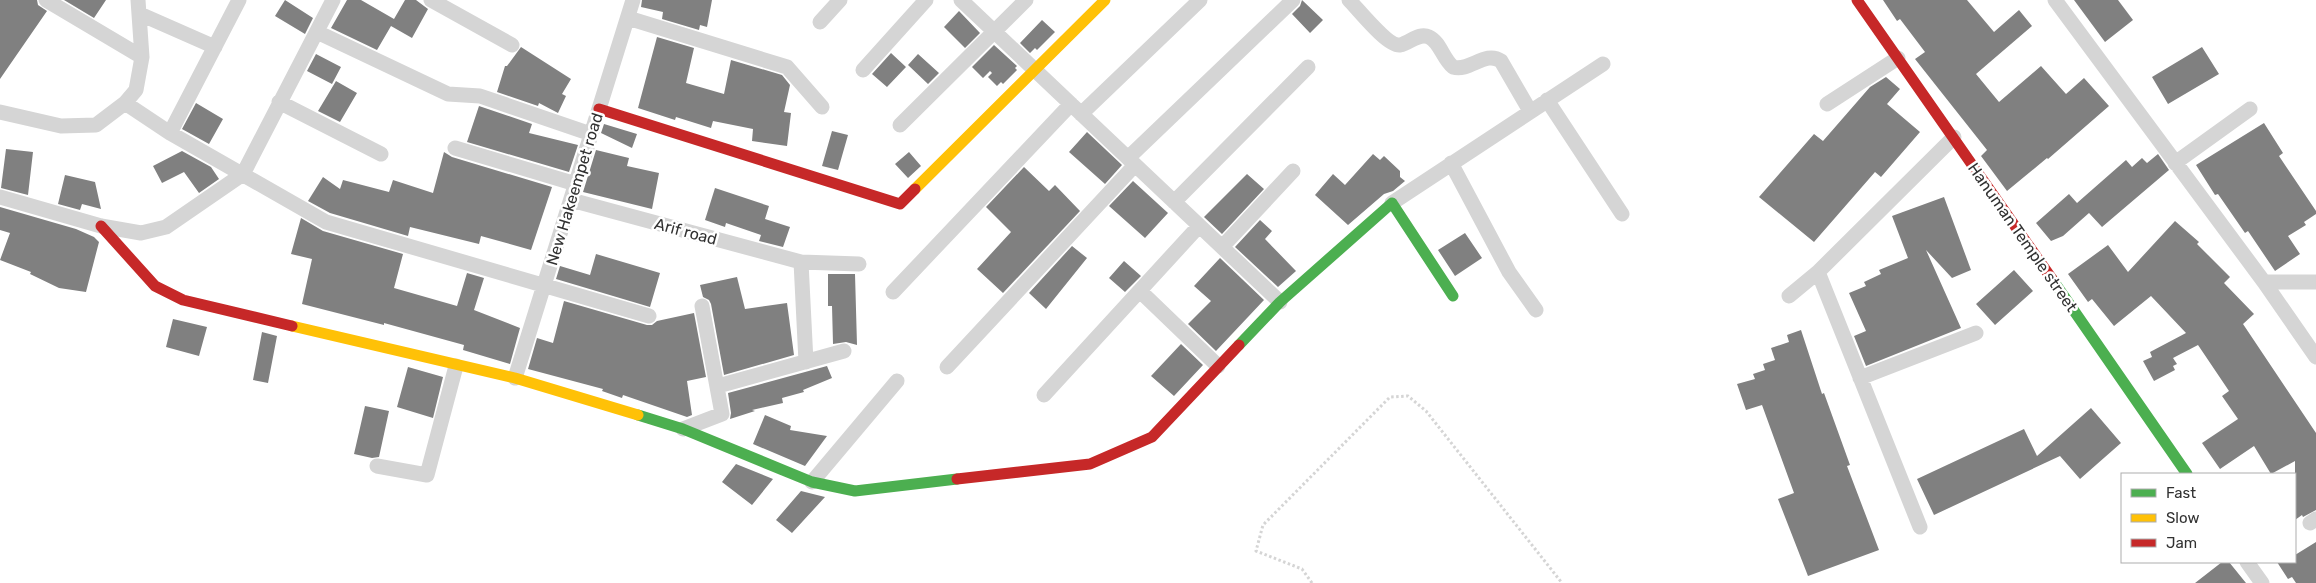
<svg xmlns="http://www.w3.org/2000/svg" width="2316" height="583" viewBox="0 0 2316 583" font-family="Rubik,sans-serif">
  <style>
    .building { fill: #808080 }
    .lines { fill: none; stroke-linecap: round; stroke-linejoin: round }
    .path { stroke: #d5d5d5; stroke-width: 3; stroke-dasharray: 2.5 2.5; stroke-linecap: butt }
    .street { stroke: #d5d5d5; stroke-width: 15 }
    .fast { stroke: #4caf50; stroke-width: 11 }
    .slow { stroke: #ffc107; stroke-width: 11 }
    .jam { stroke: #c62828; stroke-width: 11 }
    .labels { text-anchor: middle; stroke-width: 5; stroke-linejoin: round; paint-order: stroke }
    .street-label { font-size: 16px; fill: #313131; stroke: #fff }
  </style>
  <rect width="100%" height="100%" fill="#fff"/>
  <path class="building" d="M0,0h37l1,5 9,6 -47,68z
    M64,0h42l-12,18z
    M285,0l28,18 -8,16 -30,-18z
    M347,0h14l33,19 11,-19h11l12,9 -16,29 -21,-12 -14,24 -46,-22z
    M642,0h70l-5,27 -7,-2 -1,5 -37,-11 1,-7 -22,-5z
    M1302,0l21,20 -13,13 -18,-19 8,-8z
    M1883,0h84l27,32 25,-22 13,16 -56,48 23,28 42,-36 25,28 18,-16 25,28 -61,53 -1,-1 -40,33 -26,-35 6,-6 -72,-91 10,-7 -25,-33 -3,2z
    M2074,0h44l15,20 -28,22z
    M959,11l21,22 -15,15 -21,-21z
    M1042,20l13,12 -18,18 -2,-2 -5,5 -10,-10z
    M657,37l37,11 -8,35 38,11 7,-34 51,15 8,10 -6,27 7,1 -4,33 -35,-5 1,-12 -40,-8 -2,7 -35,-11 -1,3 -37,-12z
    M994,45l23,21 -2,2 2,2 -14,14 -2,-2 -4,4 -9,-9 4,-4 -2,-2 -7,7 -11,-11z
    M521,47l50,32 -9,15 4,2 -8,17 -19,-10 -1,3 -41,-14 8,-26h2z
    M2202,47l17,27 -51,30 -16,-27z
    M891,53l15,14 -19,20 -15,-13z
    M316,54l25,13 -9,17 -25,-13z
    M918,54l21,19 -11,11 -20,-19z
    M1886,77l14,12 -13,15 33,28 -39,45 -6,-5 -61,70 -55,-45 55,-63 9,7 47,-54z
    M336,81l21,12 -17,29 -22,-11z
    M196,103l27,16 -14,25 -27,-15z
    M479,106l53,18 -3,9 49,12 -9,27 -102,-30z
    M2264,123l19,30 -4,3 37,55v3l-12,8 2,3 -18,11 12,18 -25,17 -27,-40 -3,2 -27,-39 -3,1 -19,-30z
    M604,124l33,10 -5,14 -31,-15z
    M832,131l16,4 -10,35 -16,-4z
    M1087,132l35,33 -17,19 -36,-32z
    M6,149l27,3 -5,43 -27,-7z
    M596,150l33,8 -2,8 32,7 -7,36 -69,-17z
    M182,151l29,16 8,12 -20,14 -15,-21 -22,11 -9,-17z
    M444,152l8,5 100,30 -21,63 -50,-14 -2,8 -69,-17 -2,9 -78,-23 -22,-12 15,-24 17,12 3,-9 46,12 4,-12 40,13z
    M909,152l12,14 -13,12 -13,-14z
    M1373,154l7,6 4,-4 16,15v6l5,4 -12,10 -9,3 -36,31 -33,-30 18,-21 12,11z
    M2158,154l11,16 -67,57 -13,-14 -26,23 -12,5 -15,-18 33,-29 8,9 49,-43 6,7 10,-9 5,5z
    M1024,167l25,24 6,-6 25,26 -77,82 -26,-24 34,-37 -25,-25z
    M1247,174l17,15 -42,45 -18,-17z
    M65,175l30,7 6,27 -19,-5 -2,6 -22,-6z
    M1133,181l35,32 -23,25 -36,-32z
    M715,188l54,18 -4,13 25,8 -7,20 -24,-6 2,-6 -35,-12 -1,4 -20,-7z
    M1944,197l27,73 -19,8 -26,-28 35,78 -95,38 -12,-30 12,-5 -17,-38 17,-7 -2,-4 17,-8 -2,-4 29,-12 -16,-42z
    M0,207l76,22 18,8 5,5 -13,50 -27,-4 -29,-14 1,-2 -31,-12 10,-27 -10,-3z
    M301,218l22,13 80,23 -9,34 63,18 10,-33 17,5 -10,32 46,18 -10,36 -47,-14 1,-5 -80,-22v2l-82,-21 10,-45 -21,-5z
    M1260,220l12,11 -7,8 31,32 -18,16 -43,-40z
    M2175,221l24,21 -2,2 33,33 -6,6 30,31 -11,10 73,109v77l-13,7 -1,-2 -7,5v-59l-24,13 -17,-28 -34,23 -18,-26 36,-24 -16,-23 7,-5 -31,-46 -25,13 4,6 -4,2 2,4 -21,11 -11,-20 9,-4 -2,-5 36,-19 -35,-37 -37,30 -22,-27 -4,3 -20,-28 40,-29 20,27z
    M1465,233l17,25 -27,18 -17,-26z
    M1072,246l15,12 -41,51 -17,-16z
    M596,254l64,19 -10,34 -94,-28 4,-13 30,9z
    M1220,258l44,42 -48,51 -28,-27 23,-23 -17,-15z
    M1124,261l17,15 -16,16 -16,-14z
    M2014,270l19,21 -38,34 -19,-21z
    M828,274h27l2,71 -11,-3 -13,2 -1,-38h-4z
    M737,277l8,32 42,-6 7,52 -70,20 -13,-71 -2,-4 -6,-3 -3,-12z
    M564,301l83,24h5l5,-4 37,-8 12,64 -19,4 5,34 -5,2 -64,-22 -1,3 -20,-7 1,-2 -75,-20 9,-31 16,5z
    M173,319l34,8 -8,29 -33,-9z
    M1801,330l21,64 2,-1 26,72 -3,1 32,84 -71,26 -30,-77 16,-6 -32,-88 -16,5 -9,-26 18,-5 -2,-5 12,-4 -2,-6 12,-4 -4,-12 18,-6 -2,-7z
    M262,332l15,4 -9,47 -15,-3z
    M1181,344l22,21 -29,31 -23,-20z
    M827,366l5,12 -29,12 1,2 -22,6 1,5 -31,7 3,1 -25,8 1,-6 -3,-20z
    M408,367l35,10 -10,41 -36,-11z
    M365,406l24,5 -10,46 -7,1 -18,-4z
    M2091,408l30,35 -41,36 -20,-23 -126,59 -17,-36 107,-50 13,27z
    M765,415l26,11 -1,4 37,6 -22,30 -52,-22z
    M736,464l37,15 -21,26 -30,-23z
    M801,491l24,6 -33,36 -16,-13z
    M2316,542v41h-20l-4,-6 -4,2 -11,-17h18v-7z
    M2222,562h7l17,21h-51z"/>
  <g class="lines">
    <path class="path" d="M1312,583l-10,-14 -46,-18 7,-26 127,-128 18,-1 18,15 136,172"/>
    <path class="street" d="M46,0l96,57
      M431,0l81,45
      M961,0l319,302
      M1349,0c9,9 39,47 51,45 10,-2 19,-13 29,-8 11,5 14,22 24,30 17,5 32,-17 48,-6l29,50
      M2055,0l209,282 52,75
      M140,14l75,33
      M628,18l159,49 35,40
      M820,22l20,-22
      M317,32l131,62 32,2 111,38
      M863,70l63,-70
      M1547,100l75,114
      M279,102l102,52
      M125,103l45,30 156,89 323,94
      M1827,104l71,-46
      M0,112l61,14 35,-1 29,-22 11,-13 6,-33 -4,-57
      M1081,114l119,-114
      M900,125l126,-125
      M170,133l69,-133
      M455,148l121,36
      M1128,158l165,-158
      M1451,163l58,109 27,38
      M2175,163l75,-54
      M0,197l101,29 40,7 25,-6 77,-53 90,-174
      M571,200l230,62 58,2
      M1174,202l134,-135
      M1392,203l211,-139
      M1222,247l71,-76
      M801,262l5,100
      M2264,282h52
      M1140,291l78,75
      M893,292l178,-188
      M1789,296l29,-24
      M947,367l188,-202
      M515,378l118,-378
      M1860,378l116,-45
      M718,386l126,-35
      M1044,395l155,-169
      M683,429l39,-15 -20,-108
      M377,466l50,9 29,-109
      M812,482l85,-101
      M2310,523l6,-4
      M1920,527l-102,-255 136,-135
      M2247,562l15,21"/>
    <path class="fast" d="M2052,279l135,195
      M1239,345l41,-43 112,-99 61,93
      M638,415l45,14 129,53 43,9 102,-12"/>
    <path class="slow" d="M915,189l190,-189
      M292,326l223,52 123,37"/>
    <path class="jam" d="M1857,0l195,279
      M599,109l301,95 15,-15
      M101,226l54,60 28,14 109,26
      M957,479l133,-15 62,-27 87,-92"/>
  </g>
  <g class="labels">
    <g class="street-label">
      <text transform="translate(574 189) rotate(-73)" y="6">New Hakeempet road</text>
      <text transform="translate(686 231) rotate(15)" y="6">Arif road</text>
      <text transform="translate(2023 237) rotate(55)" y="6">Hanuman Temple street</text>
    </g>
  </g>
  <rect x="2121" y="473" width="175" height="90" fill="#ffffff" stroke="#adadad"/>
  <rect x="2131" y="489" width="25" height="8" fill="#4caf50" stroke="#adadad"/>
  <text x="2166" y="498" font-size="15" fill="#313131">Fast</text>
  <rect x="2131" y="514" width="25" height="8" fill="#ffc107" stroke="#adadad"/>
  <text x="2166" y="523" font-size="15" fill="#313131">Slow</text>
  <rect x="2131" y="539" width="25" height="8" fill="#c62828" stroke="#adadad"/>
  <text x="2166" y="548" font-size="15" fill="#313131">Jam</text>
</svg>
